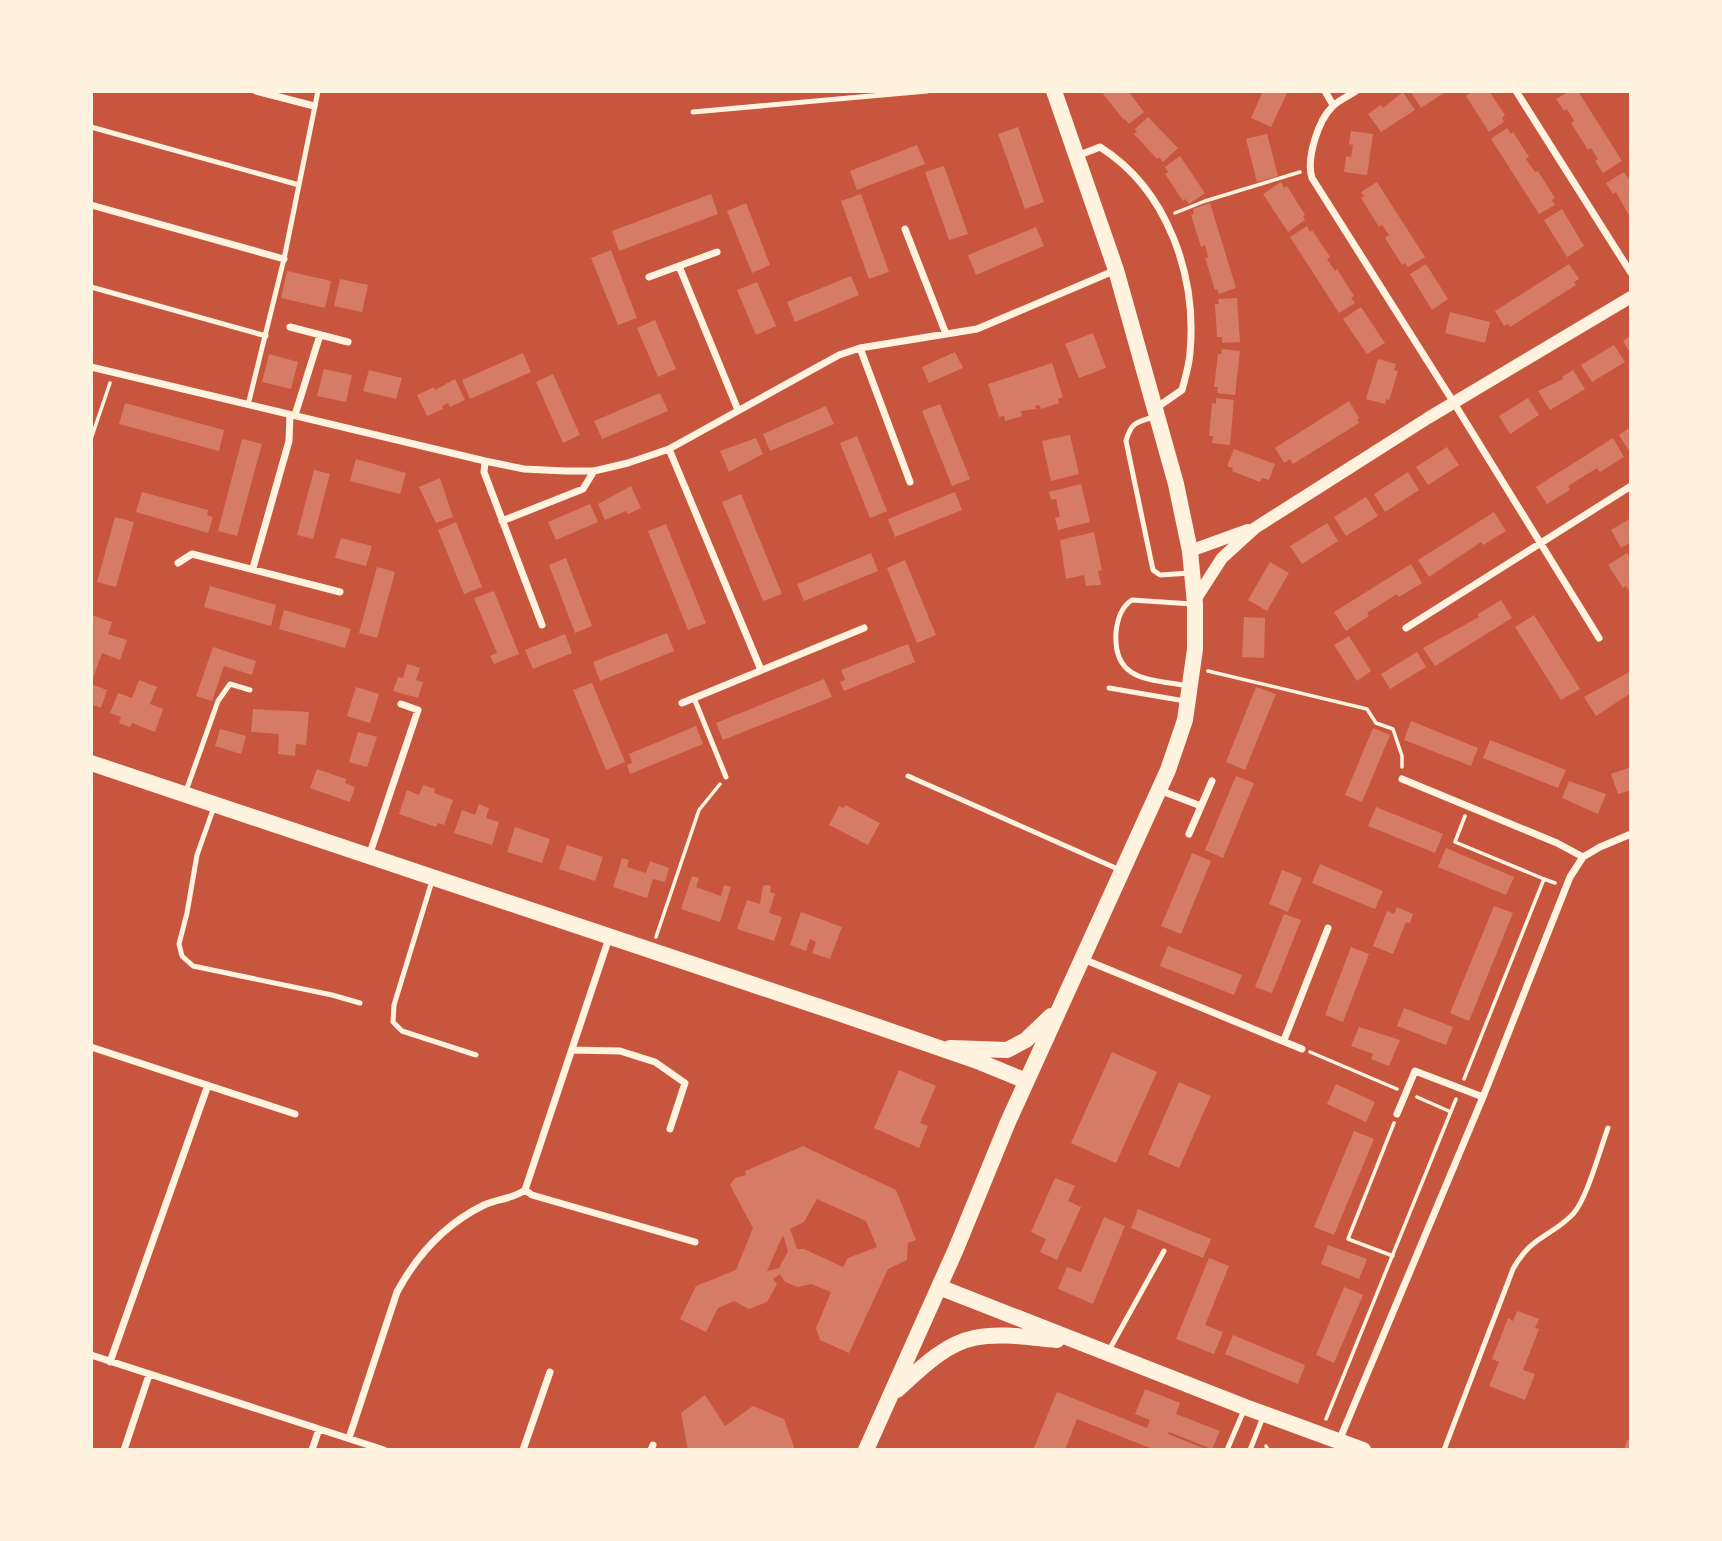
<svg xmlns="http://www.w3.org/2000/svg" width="1722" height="1541" viewBox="0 0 1722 1541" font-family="'PT Sans',sans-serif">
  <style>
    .building { fill: #d67c66; fill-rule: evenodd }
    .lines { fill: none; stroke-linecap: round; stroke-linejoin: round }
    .path { stroke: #fff3e0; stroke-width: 3.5 }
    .service { stroke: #fff3e0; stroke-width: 5 }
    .minor { stroke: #fff3e0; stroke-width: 7 }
    .tertiary { stroke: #fff3e0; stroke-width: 12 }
    .primary { stroke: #fff3e0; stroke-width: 16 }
  </style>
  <rect width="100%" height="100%" fill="#c8553d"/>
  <path class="building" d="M1107,91h21l16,21 -15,12 -4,-5 -1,1 -21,-26z
    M1263,91h25l-17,36 -20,-9z
    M1410,91h37l-26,17z
    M1473,91h16l16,24 -3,3 2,4 -15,10 -23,-36z
    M1570,91h8l44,70 -19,12 -8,-12 3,-2 -7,-11 -3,2 -17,-27 3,-2 -7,-12 -3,2 -8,-12z
    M1403,92l12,18 -34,22 -13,-18 13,-9 2,3z
    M1148,117l30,31 -15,14 -4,-5 -2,2 -23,-25 3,-2 -2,-3z
    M1018,127l26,75 -19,7 -27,-75z
    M1507,128l4,6 2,-2 16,25 -3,2 9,13 3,-1 17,27 -3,2 3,5 -16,9 -48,-75z
    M1351,131l22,3 -6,41 -23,-3 2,-16 5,1 2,-12 -4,-1z
    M1267,134l11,42 -21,6 -11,-43z
    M917,145l8,19 -68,26 -7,-19z
    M1180,156l25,37 -16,11 -4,-5 -2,2 -18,-27 3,-2 -3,-5z
    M944,166l24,68 -19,6 -24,-68z
    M1624,172l7,10v37l-15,-27 -3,2 -7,-11z
    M1281,182l3,6 3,-2 18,29 -2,1 2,4 -17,12 -25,-38z
    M1377,182l48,75 -17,10 -3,-4 -3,2 -17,-27 4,-3 -7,-10 -3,2 -18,-29 3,-2 -3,-4z
    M711,194l7,20 -99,37 -7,-20z
    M861,194l28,78 -20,7 -28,-78z
    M746,203l24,62 -18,8 -25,-62z
    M1210,203l26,85 -17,6 -2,-5 -2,1 -10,-32 3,-1 -3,-12 -4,2 -10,-32 3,-1 -1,-5z
    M1562,209l22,37 -17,11 -23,-37z
    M1307,226l3,6 2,-2 18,27 -3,2 8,12 2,-2 17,27 -3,2 4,5 -16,10 -49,-76z
    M1036,227l8,19 -68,29 -8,-20z
    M611,250l26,68 -19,7 -27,-67z
    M1426,264l22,35 -16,11 -22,-36z
    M1569,264l10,15 -5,3 2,3 -66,42 -2,-3 -4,2 -9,-15z
    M287,271l44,10 -6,27 -44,-10z
    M851,276l8,19 -64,27 -8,-20z
    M340,279l28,6 -6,27 -28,-6z
    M757,282l19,44 -20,9 -19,-45z
    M1237,298l3,44 -18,1v-6h-5l-2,-33h4l-1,-5z
    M1361,307l24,36 -18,11 -24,-35z
    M1450,312l40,10 -5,21 -40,-10z
    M655,320l21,49 -18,8 -21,-49z
    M1093,333l13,35 -27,10 -14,-34z
    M1631,335v19l-8,-13z
    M1614,345l11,17 -33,20 -11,-17z
    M1222,349l18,2 -5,44 -18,-2 1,-6h-4l4,-33h3z
    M955,352l8,16 -34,15 -7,-16z
    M523,353l8,19 -61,27 -8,-19z
    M269,354l29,8 -7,27 -29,-7z
    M1378,359l18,5 -2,6 4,1 -9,29 -3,-1 -1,5 -19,-5z
    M1052,363l11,34 -5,2 1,4 -18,6 -2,-4 -4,1 1,3 -15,2 1,5 -17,5 -1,-5 -5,1 -11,-33z
    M324,369l28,6 -6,27 -29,-6z
    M369,370l33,8 -6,21 -33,-8z
    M1573,370l12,19 -35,21 -12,-19 25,-12 -1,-2z
    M553,374l27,61 -17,8 -27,-61z
    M455,379l10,21 -15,7 -2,-4 -6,3 1,3 -16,7 -10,-21 17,-8 1,3z
    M660,393l8,18 -66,28 -8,-18z
    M1216,398l18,2 -4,45 -18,-2 1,-7h-4l3,-33 4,1z
    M1528,398l11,17 -29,19 -11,-18z
    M1349,401l10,17 -2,2 2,3 -66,41 -3,-5 -6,4 -9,-15z
    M125,403l99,27 -5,21 -100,-27z
    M940,404l30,75 -18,7 -30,-75z
    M826,406l8,18 -64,27 -7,-17z
    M1631,427v27l-12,-19z
    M1070,435l9,39 -28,7 -9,-40z
    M857,436l30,75 -17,7 -30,-75z
    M756,438l7,16 -34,18 -9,-21z
    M1613,438l11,19 -24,15 -3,-4 -29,18 2,4 -23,14 -11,-17z
    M242,439l20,5 -25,92 -19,-5z
    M1447,447l12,18 -31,20 -12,-18z
    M1234,449l41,15 -6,16 -7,-2 -2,4 -28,-11 1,-3 -6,-2z
    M356,459l50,14 -6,21 -50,-13z
    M314,470l16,4 -17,65 -16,-4z
    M1408,472l11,18 -34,22 -11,-18z
    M440,478l13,39 -17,6 -17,-36z
    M1081,484l9,38 -32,8 -3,-12 5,-1 -4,-18 -5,1 -2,-8z
    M631,486l10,22 -13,6 -2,-3 -21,9 -7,-16z
    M142,492l66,18 -1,5 6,2 -5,16 -72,-21z
    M955,492l7,18 -67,27 -7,-18z
    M741,494l41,100 -19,7 -41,-99z
    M1366,497l12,19 -32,20 -12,-19z
    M590,504l8,18 -42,18 -8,-18z
    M1494,512l12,19 -23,14 -2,-3 -52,35 -11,-17z
    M115,517l19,5 -18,65 -19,-5z
    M1631,518v24l-10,6 -10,-18z
    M456,522l26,65 -18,7 -26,-64z
    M1327,523l11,18 -36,23 -12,-18z
    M666,524l40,99 -18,7 -40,-99z
    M1094,532l8,38 -4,1 3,14 -15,1 -2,-11 -18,4 -6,-39z
    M341,538l31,8 -6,20 -31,-8z
    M871,553l7,18 -74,30 -7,-17z
    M1627,553l4,7v34l-5,-8 -3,2 -15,-23z
    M566,558l26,68 -17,7 -26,-68z
    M905,560l31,75 -19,8 -30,-75z
    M1270,562l19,11 -22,38 -19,-11z
    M1411,564l11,19 -23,14 -2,-3 -30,19 2,3 -23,15 -12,-19z
    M377,567l18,5 -18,66 -18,-5z
    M210,586l66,19 -5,21 -67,-19z
    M494,591l25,63 -25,10 -4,-8 7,-3 -23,-55z
    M1501,600l11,18 -77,48 -12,-18 56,-31 -1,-3z
    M284,610l67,19 -6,19 -66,-19z
    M91,615l21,7 -4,12 19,6 -7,20 -18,-7 -11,30z
    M1534,615l46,74 -19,11 -46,-73z
    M1244,617l21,1 -1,40 -22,-1z
    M667,633l7,18 -74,30 -7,-19z
    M565,634l7,19 -39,16 -8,-19z
    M1349,636l22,35 -14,10 -23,-36z
    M908,644l7,18 -71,29 -4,-9 5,-2 -4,-10z
    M213,647l43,14 -4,14 -28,-9 -12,35 -16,-5z
    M1417,652l9,15 -36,22 -9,-15z
    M407,664l13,4 -4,12 7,2 -5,16 -25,-7 5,-14 5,1z
    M1631,671v22l-35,23 -12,-19z
    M824,679l8,18 -109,43 -7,-17z
    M139,680l18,7 -7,17 13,5 -8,23 -23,-9 -2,4 -11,-4 2,-6 -11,-4 8,-20 14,5z
    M592,683l33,79 -19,8 -33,-80z
    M91,684l16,6 -6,18 -10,-4z
    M356,687l23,7 -9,29 -23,-7z
    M1256,687l20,7 -31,76 -19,-8z
    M253,709l56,3 -3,33 -10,-1 -1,12 -17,-2 1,-20 -28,-2z
    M1411,721l67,27 -7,18 -67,-26z
    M696,726l7,18 -73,30 -3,-9 5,-2 -3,-9z
    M1373,728l17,7 -28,67 -17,-7z
    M220,729l26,7 -5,18 -26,-8z
    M358,732l19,5 -10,30 -18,-5z
    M1490,740l76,30 -8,18 -75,-30z
    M1631,767v23l-13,4 -7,-20z
    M317,769l29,10 -1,4 10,4 -5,15 -40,-14z
    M1236,776l18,7 -31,75 -18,-8z
    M1569,781l37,13 -8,20 -36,-16z
    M423,785l12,4 -1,4 19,7 -9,25 -6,-2 -2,4 -37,-13 8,-24 12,5z
    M479,804l10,4 -3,10 13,4 -7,23 -38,-12 8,-23 13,5z
    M845,805l35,18 -12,22 -39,-20 10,-19 5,2z
    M1376,807l67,27 -8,19 -67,-27z
    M515,827l35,12 -8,24 -35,-11z
    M567,845l36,12 -8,24 -36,-12z
    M1446,848l68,29 -8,18 -68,-28z
    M1192,853l19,8 -30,73 -20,-8z
    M622,858l7,2 -2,7 19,6 4,-12 19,7 -4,14 -12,-3 -6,19 -34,-11z
    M1320,864l63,27 -8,18 -63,-26z
    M1282,870l20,8 -14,34 -19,-8z
    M692,876l7,2 -3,9 25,9 3,-11 7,2 -11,35 -39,-13z
    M767,885l4,1 -1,6 5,2 -6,19 13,4 -8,24 -37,-12 10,-29 13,4 3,-18z
    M1494,906l19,7 -44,108 -19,-8z
    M1397,907l16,7 -3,9 -4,-1 -13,32 -20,-8 14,-35 7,3z
    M801,912l41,15 -12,32 -18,-6 4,-11 -6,-3 -4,12 -16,-6z
    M1284,914l17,6 -29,73 -17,-6z
    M1168,946l74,29 -8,20 -74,-29z
    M1351,947l18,7 -26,68 -18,-7z
    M1404,1008l49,19 -7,18 -49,-19z
    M1359,1027l41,13 -11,26 -18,-7 2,-5 -22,-8z
    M1112,1052l45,20 -41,91 -45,-20z
    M899,1070l37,16 -16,37 8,3 -9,22 -45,-20z
    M1179,1082l32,14 -32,72 -31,-14z
    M1336,1084l39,18 -9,20 -39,-18z
    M1354,1131l20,8 -40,96 -20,-8z
    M803,1146l93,44 20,50 -8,3 -1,17 -19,9 -39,84 -29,-13 -4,-12 15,-36 -20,-8 -13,3 -13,-5 -5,-8 -7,5 4,5 -10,18 -18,7 -15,-8 -16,7 -12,24 -26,-13 16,-33 40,-16 17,-42 -23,-43 5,-7 11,-3 -1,-4zM817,1199l49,22 11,26 -29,11 -5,9 -39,-18h-7l-7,-20 14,-7zM783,1235l5,16 -9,17 -12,3z
    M1055,1178l20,8 -7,15 13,6 -24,53 -17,-8 6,-13 -15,-7z
    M1138,1209l73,30 -8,19 -72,-30z
    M1104,1217l21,9 -32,78 -35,-15 9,-22 14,5z
    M1328,1245l39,14 -8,20 -38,-15z
    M1209,1258l20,8 -24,59 18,7 -9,22 -38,-15z
    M1344,1287l19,8 -29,68 -18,-8z
    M1517,1311l22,8 -4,9 4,1 -16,41 12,4 -10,26 -36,-14 10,-24 -7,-3 16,-41 5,3z
    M1233,1335l72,30 -7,19 -73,-30z
    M1145,1389l35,14 -4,11 44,17 -8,18 -43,-17 -1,2 40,16h-53l-78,-31 -12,31h-32l24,-58 90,36 3,-8 -15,-6z
    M705,1395l20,31 28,-20 31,13 11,31h-107l-7,-37z
    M1627,1440l4,1v9h-7z"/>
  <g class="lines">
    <path class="path" d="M1175,213l30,-12 95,-29
      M91,439l19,-56
      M1208,671l159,38 9,14 17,6 9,27v11
      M1465,816l-10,26 89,37
      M656,937l43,-127 21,-26
      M1310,1052l87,37
      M1464,1079l80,-200 11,4
      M1417,1097l34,15
      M1393,1256l-45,-17 46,-116
      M1326,1419l130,-320
      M1266,1446l2,4"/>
    <path class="service" d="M693,112l234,-21
      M91,127l208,58
      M91,287l175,49
      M248,405l36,-146 34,-168
      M1154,417c-17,5 -23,5 -28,24l27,129 7,5 30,-2
      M1188,686c-37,-7 -75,-4 -72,-53 1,-12 5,-26 16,-33l60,4
      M1109,688l76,13
      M694,698l32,79
      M908,776l212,94
      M186,791l32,-90 12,-17 20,6
      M214,807l-17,48 -10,58 -8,31 3,12 11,10 139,29 28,8
      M432,881l-38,124 -1,17 9,9 74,24
      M1108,1352l56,-101
      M1227,1450l17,-40
      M1250,1450l13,-33
      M1444,1450l69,-181c18,-33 38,-32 60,-55 14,-15 27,-65 35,-86"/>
    <path class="minor" d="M256,91l58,15
      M1325,91l8,14
      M1356,91c-7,5 -17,9 -23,15 -15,14 -27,53 -21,72l142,225 145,235
      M1516,91l115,182
      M1077,156l23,-9c68,43 97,129 90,206 -1,13 -5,25 -8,37l-26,18
      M91,205l193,54
      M905,229l41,105
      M679,266l59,144
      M649,277l68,-25
      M290,327l58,15
      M860,348l50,134
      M91,367l394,94 39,8 41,2h29l34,-8 41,-14 170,-94 21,-7 117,-19 139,-59
      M295,415l25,-80
      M669,449l92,221
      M485,461l-1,11 58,153
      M502,521l81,-32 11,-18
      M178,563l14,-9 148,38
      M253,568l36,-127 1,-26
      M1406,628l225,-142
      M682,703l182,-75
      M1402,779l155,64 26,14
      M1159,790l42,16
      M1189,834l23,-53
      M369,856l49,-146 -17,-6
      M1083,959l219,90
      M1284,1040l44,-112
      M91,1047l204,67
      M572,1050l48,1 35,11 30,21 -15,46
      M1397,1114l18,-43 68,26
      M525,1190l84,-252
      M91,1355l293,95
      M110,1362l98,-277
      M349,1438l48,-146c20,-37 48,-68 87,-87 13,-6 29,-6 41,-15l7,5 163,47
      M1339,1441l144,-344 87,-220 13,-20 17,-10 31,-13
      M124,1450l25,-75
      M312,1450l7,-21
      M523,1450l27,-78
      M651,1450l2,-5"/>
    <path class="tertiary" d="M1190,551l58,-21
      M1195,600l27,-42 33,-30 173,-110 203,-121"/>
    <path class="primary" d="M91,763l747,250 142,49 46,19
      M950,1048l57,2 19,-10 25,-24
      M939,1287l306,120 118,43
      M897,1390c22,-20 47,-46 77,-52 27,-6 57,0 83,2
      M866,1450l90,-201 52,-127 160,-352 17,-50 10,-71v-45l-5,-53 -14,-67 -60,-214 -62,-179"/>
  </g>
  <rect width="1722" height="1541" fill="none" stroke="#fff3e0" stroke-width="186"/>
</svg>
